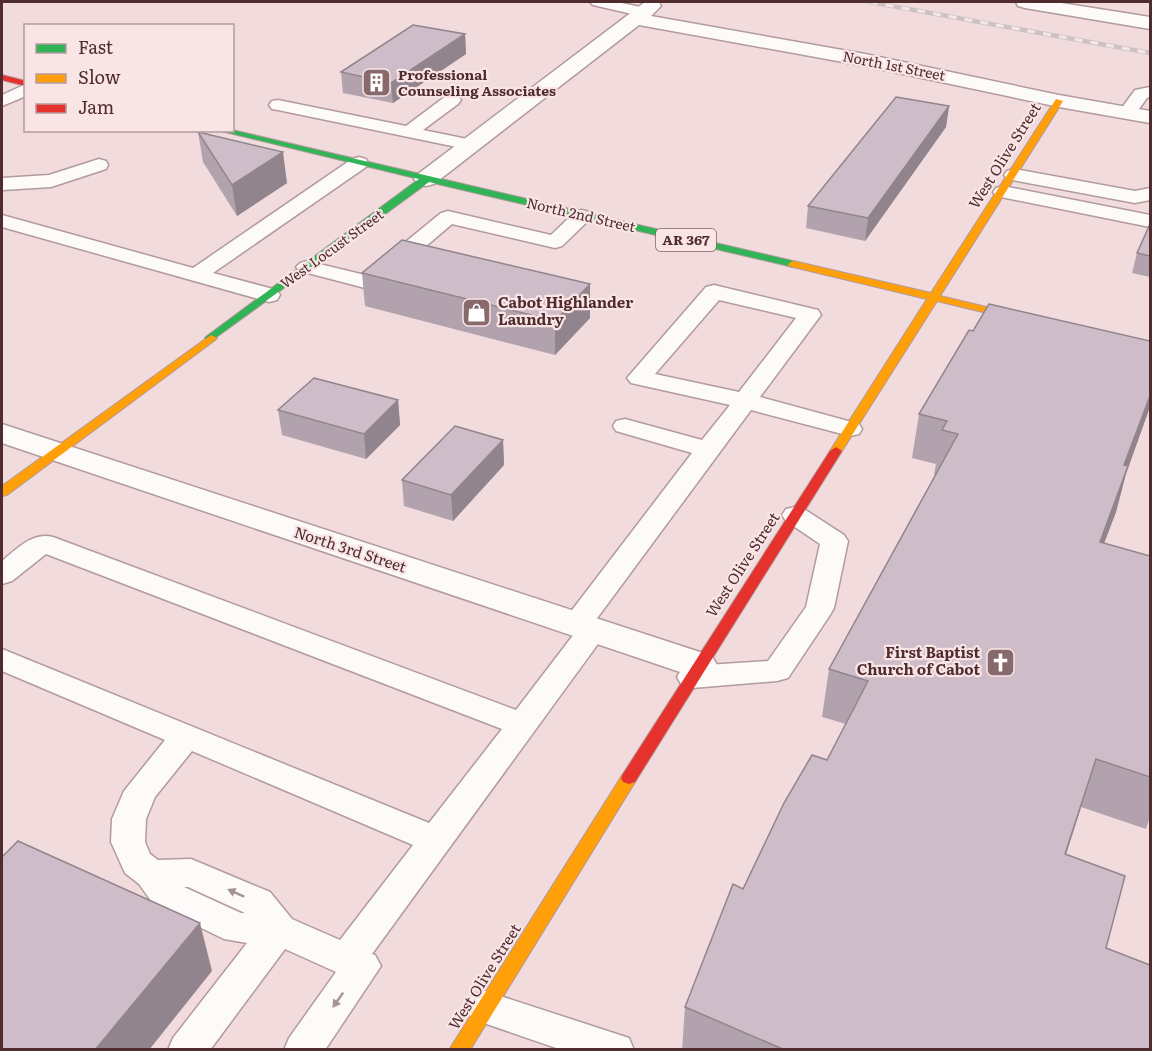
<svg xmlns="http://www.w3.org/2000/svg" width="1152" height="1051" viewBox="0 0 1152 1051" font-family="Literata,serif">
  <style>
    .lines { fill: none; stroke-linecap: round; stroke-linejoin: round }
    .lane-casing { stroke: #b39a9c; stroke-width: 3 }
    .street-casing { stroke: #b39a9c; stroke-width: 3 }
    .fast-casing { stroke: #b39a9c; stroke-width: 2 }
    .slow-casing { stroke: #b39a9c; stroke-width: 2 }
    .jam-casing { stroke: #b39a9c; stroke-width: 2 }
    .lane { fill: #fdfafa; fill-rule: evenodd }
    .street { fill: #fdfafa; fill-rule: evenodd }
    .fast { fill: #30b455; fill-rule: evenodd }
    .slow { fill: #ff9f0a; fill-rule: evenodd }
    .jam { fill: #e5322d; fill-rule: evenodd }
    .rail-casing { stroke: #cbc3c3; stroke-width: 4.5 }
    .rail { stroke: #f9e5e6; stroke-width: 3; stroke-dasharray: 8; stroke-linecap: butt }
    .wall { fill: #b2a2ad }
    .shaded-wall { fill: #91848d }
    .building { fill: #cfbcc9; stroke: #91848d; stroke-width: 1.5 }
    .oneway { fill: #a69394 }
    .labels { text-anchor: middle; stroke-width: 4.5; stroke-linejoin: round; paint-order: stroke }
    .far-street-label { font-size: 14px; fill: #502c2f; stroke: #f9e5e6 }
    .far-poi-label { font-size: 14px; font-weight: bold; fill: #502c2f; stroke: #f9e5e6; text-anchor: start }
    .shield { fill: #f9e5e6; stroke: #836466; stroke-width: 1.5 }
    .shield-label { font-size: 14px; font-weight: bold; fill: #502c2f }
    .street-label { font-size: 15px; fill: #502c2f; stroke: #f9e5e6 }
    .poi-label { font-size: 15px; font-weight: bold; fill: #502c2f; stroke: #f9e5e6; text-anchor: start }
  </style>
  <rect width="100%" height="100%" fill="#f1dbdc"/>
  <g class="lines">
    <defs>
      <path id="lane" d="M590,2h27l33,7 3,3 -8,5 -52,-12z
        M26,84v12l-24,10v-11z
        M1150,87v10l-3,1 -14,19h-12l-3,-4 17,-23z
        M452,95l6,1 3,4 -3,4 -35,26 54,11 3,4 -3,4 -6,1 -193,-40 -6,-1 -3,-4 3,-4 6,-1 128,26 40,-30z
        M359,157l7,2 2,4 -2,4 -153,106 64,17 3,5 -3,5 -8,2 -267,-75v-12l191,53 159,-109z
        M99,159l7,2 2,4 -2,4 -55,18 -49,3v-12l47,-3z
        M1014,169l121,22 15,-3v12l-15,3 -128,-24 -3,-4 3,-4z
        M1003,186l147,29v12l-154,-31 -3,-4 3,-4z
        M582,210l7,2 3,4 -3,4 -27,26 -7,2 -103,-24 -75,64 -8,1 -69,-18 -4,-4 4,-4 7,-2 58,14 76,-62 7,-2 103,24 24,-23z
        M714,285l104,25 3,5 -61,82 99,27 3,5 -3,5 -9,2 -99,-26 -156,211 8,2 5,7 -5,7 -231,317 3,1 6,11 -56,84h-41l5,-12 47,-66 -51,-23 -75,101h-42l5,-12 74,-95 -23,-4 -70,-34 -15,-21 -14,-11 -14,-31 1,-23 12,-28 41,-51 -163,-69v-22l427,174 73,-94 -456,-175 -34,27 -10,3v-23c15,-12 30,-29 51,-24l463,173 58,-76 -8,-2 -5,-7 5,-7 126,-165 -76,-22 -3,-5 3,-5 9,-2 77,21 28,-35 -99,-22 -4,-5 79,-91zM719,300l77,18 -57,74 -84,-18zM192,751l221,94 -73,95 -48,-21 -22,-27 -79,-33 -33,1 -8,-6 -5,-12 1,-23 9,-22zM184,887h4l57,26h-4z
        M795,507l9,2 40,26 4,6 -14,67 -4,7 -42,63 -11,3 -85,7 -11,-4 -4,-7 4,-7 11,-4 76,-5 38,-54 14,-63 -34,-23 -4,-6 4,-6z
        M485,991l144,47 5,12h-72l-90,-31 -6,-12 6,-12z"/>
      <path id="street" d="M645,2h14l2,4 -10,10 214,38 194,41 91,16v12l-91,-16 -194,-41 -226,-41 -205,159 -8,2 -8,-2 -4,-5 4,-5z
        M1016,2h39l95,15v12l-125,-21 -7,-2z
        M2,424l710,232 5,9 -5,9 -13,4 -13,-4 -684,-231z"/>
      <path id="fast" d="M217,130h15l561,131 5,3 -5,3 -364,-85 -218,159 -6,-3 2,-2 212,-157z"/>
      <path id="slow" d="M1056,99l7,2 -123,195 93,22 2,2 -6,3 -92,-22 -97,153h-8l-2,-3 97,-152 -138,-33 -1,-2 5,-3 138,32z
        M211,335l6,3 -2,2 -208,155 -5,1v-10z
        M629,772l6,2 2,4 -2,4 -165,268h-21l174,-276z"/>
      <path id="jam" d="M2,75l24,6v5l-24,-6z
        M836,447l6,4 -207,331 -6,2 -6,-2 -2,-4 2,-4 207,-323z"/>
    </defs>
    <use href="#lane" class="lane-casing"/>
    <use href="#street" class="street-casing"/>
    <use href="#fast" class="fast-casing"/>
    <use href="#slow" class="slow-casing"/>
    <use href="#jam" class="jam-casing"/>
    <use href="#lane" class="lane"/>
    <use href="#street" class="street"/>
    <use href="#fast" class="fast"/>
    <use href="#slow" class="slow"/>
    <use href="#jam" class="jam"/>
    <defs>
      <path id="rail" d="M870,2l280,51"/>
    </defs>
    <use href="#rail" class="rail-casing"/>
    <use href="#rail" class="rail"/>
  </g>
  <path class="wall" d="M465,34l1,20 -73,49 -50,-10 -2,-21z
    M949,106l-3,21 -81,114 -59,-13 2,-22z
    M198,132l89,51 -50,33 -34,-54z
    M1150,224v53l-18,-4 5,-20z
    M362,273l228,45 -35,37 -190,-49z
    M973,331l177,10v66l-22,59 -12,46 -12,31 46,13v261l-4,12 -65,-22 -15,48 84,195h-468l3,-43 58,-118 84,-129 19,-36 -24,-7 7,-48 106,-194 -1,-1 2,-10 -24,-6 7,-44z
    M398,400l2,25 -34,34 -84,-24 -4,-25z
    M503,440l1,25 -51,56 -49,-15 -2,-26z"/>
  <path class="shaded-wall" d="M465,34l1,20 -73,49 -2,-20z
    M949,106l-3,21 -81,114 3,-23z
    M283,152l4,31 -50,33 -5,-31z
    M590,284v34l-35,37v-34z
    M1150,396v11l-24,67 2,-8 -12,46 -29,76 13,-46 24,-77z
    M398,400l2,25 -34,34 -2,-25z
    M503,440l1,25 -51,56 -2,-26z
    M1096,759l-15,48 -31,96 15,-49z
    M200,923l12,48 -63,79h-54z"/>
  <path class="building" d="M413,25l52,9 -74,49 -50,-11z
    M896,97l53,9 -81,112 -60,-12z
    M198,132l85,20 -51,33z
    M1150,224v32l-13,-3z
    M402,240l188,44 -35,37 -193,-48z
    M989,304l161,37v55l-26,69 4,1 -28,76 50,14v221l-54,-18 -31,95 60,22 -19,72 44,17v85h-365l-100,-43 48,-123 10,5 41,-86 28,-48 15,5 41,-79 -39,-12 129,-235 -16,-4 5,-9 -28,-7 50,-84 4,1z
    M314,378l84,22 -34,34 -86,-24z
    M455,426l48,14 -52,55 -49,-15z
    M18,841l182,82 -105,127h-93v-193z"/>
  <defs><path id="oneway-solid" d="M-6-.8H1V-3.2L6.5 0L1 3.2V.8H-6Z" transform="scale(1.5)"/></defs>
  <g class="oneway">
    <use href="#oneway-solid" transform="translate(236 893) rotate(-156)"/>
    <use href="#oneway-solid" transform="translate(338 1000) rotate(125)"/>
  </g>
  <defs>
    <symbol id="building-square" viewBox="-11 -11 22 22"><rect x="-9" y="-9" width="18" height="18" rx="4" fill="#88696c" stroke="#f9e5e6"/><path d="M-4-6H4V6H1V3H-1V6H-4ZM-2.5-4.3h1.7v1.8h-1.7ZM.8-4.3h1.7v1.8H.8ZM-2.5-1h1.7V.8h-1.7ZM.8-1h1.7V.8H.8Z" fill="#fff"/></symbol>
    <symbol id="shop-square" viewBox="-11 -11 22 22"><rect x="-9" y="-9" width="18" height="18" rx="4" fill="#88696c" stroke="#f9e5e6"/><path d="M-5-2.5h2.3a2.7 3.5 0 0 1 5.4 0H5L5.5 6h-11ZM-1.5-2.5h3a1.5 2.3 0 0 0-3 0Z" fill="#fff"/></symbol>
    <symbol id="church-square" viewBox="-11 -11 22 22"><rect x="-9" y="-9" width="18" height="18" rx="4" fill="#88696c" stroke="#f9e5e6"/><path d="M-1.2-6h2.4v3.5h3.3v2.4h-3.3V6h-2.4V-.1h-3.3v-2.4h3.3Z" fill="#fff"/></symbol>
  </defs>
  <g fill-rule="evenodd">
    <use href="#building-square" x="360" y="66" width="33" height="33"/>
    <use href="#shop-square" x="460" y="296" width="33" height="33"/>
    <use href="#church-square" x="984" y="646" width="33" height="33"/>
  </g>
  <g class="labels">
    <g class="far-street-label">
      <text transform="translate(894 66) rotate(11)" y="5">North 1st Street</text>
      <text transform="translate(581 215) rotate(13)" y="5">North 2nd Street</text>
      <text transform="translate(332 249) rotate(-36)" y="5">West Locust Street</text>
    </g>
    <g class="far-poi-label">
      <text x="398" y="80">Professional<tspan x="398" dy="16">Counseling Associates</tspan></text>
    </g>
    <rect class="shield" x="656" y="229" width="60" height="22" rx="4.5"/>
    <g class="shield-label">
      <text x="686" y="245">AR 367</text>
    </g>
    <g class="street-label">
      <text transform="translate(1005 156) rotate(-58)" y="5">West Olive Street</text>
      <text transform="translate(350 550) rotate(18)" y="5">North 3rd Street</text>
      <text transform="translate(743 565) rotate(-57)" y="5">West Olive Street</text>
      <text transform="translate(485 977) rotate(-58)" y="5">West Olive Street</text>
    </g>
    <g class="poi-label">
      <text x="498" y="308">Cabot Highlander<tspan x="498" dy="17">Laundry</tspan></text>
      <text x="980" y="658" text-anchor="end">First Baptist<tspan x="980" dy="17">Church of Cabot</tspan></text>
    </g>
  </g>
  <rect width="1152" height="1051" fill="none" stroke="#502c2f" stroke-width="6"/>
  <rect x="24" y="24" width="210" height="108" fill="#f9e5e6" stroke="#b59b9d" stroke-width="1.5"/>
  <rect x="36" y="44" width="30" height="9" fill="#30b455" stroke="#b59b9d" stroke-width="1.5"/>
  <text x="78" y="54" font-size="18" fill="#502c2f">Fast</text>
  <rect x="36" y="74" width="30" height="9" fill="#ff9f0a" stroke="#b59b9d" stroke-width="1.5"/>
  <text x="78" y="84" font-size="18" fill="#502c2f">Slow</text>
  <rect x="36" y="104" width="30" height="9" fill="#e5322d" stroke="#b59b9d" stroke-width="1.5"/>
  <text x="78" y="114" font-size="18" fill="#502c2f">Jam</text>
</svg>
